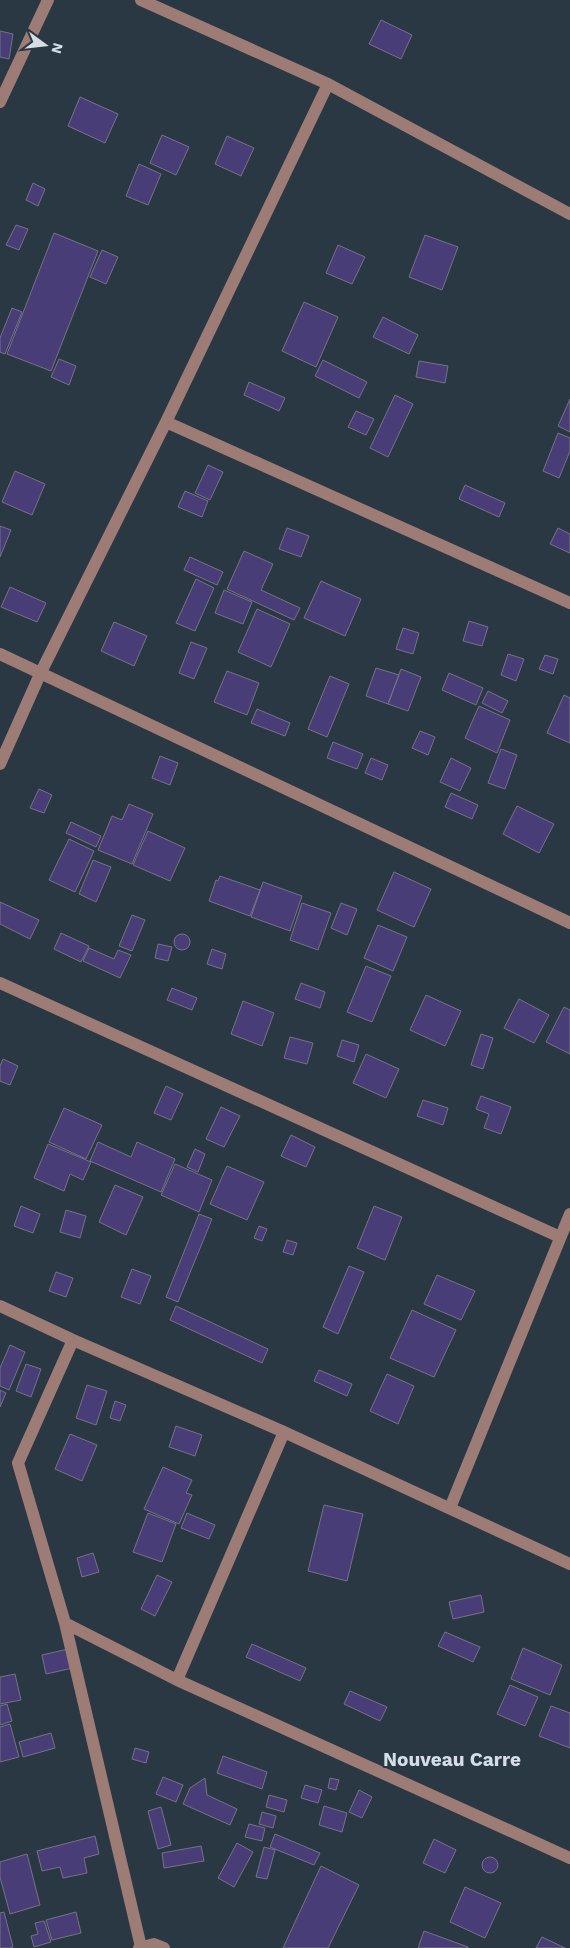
<svg xmlns="http://www.w3.org/2000/svg" width="570" height="1948" viewBox="0 0 570 1948" font-family="'Work Sans',sans-serif">
  <style>
    .building { fill: #493d77; stroke: #757386 }
    .lines { fill: none; stroke-linecap: round; stroke-linejoin: round }
    .minor { stroke: #9e7c76; stroke-width: 12 }
    .labels { text-anchor: middle; stroke-width: 4; stroke-linejoin: round; paint-order: stroke }
    .neighbourhood-label { font-size: 19px; font-weight: bold; fill: #d5dde5; stroke: #2a3844 }
  </style>
  <rect width="100%" height="100%" fill="#2a3844"/>
  <path class="building" d="M381,20l31,15 -11,24 -32,-15z
    M0,31l13,3 -4,25 -9,-2z
    M80,97l38,17 -13,29 -37,-17z
    M162,135l27,12 -13,28 -26,-12z
    M227,136l27,12 -13,28 -26,-12z
    M139,164l22,10 -13,31 -22,-9z
    M33,183l12,6 -7,17 -12,-6z
    M16,225l12,4 -9,21 -13,-5z
    M54,233l44,18 -47,120 -44,-17z
    M425,235l33,12 -16,43 -33,-13z
    M338,245l27,12 -13,27 -26,-11z
    M102,250l16,7 -12,27 -16,-7z
    M304,302l34,15 -22,50 -34,-16z
    M12,308l10,4 -17,42 -5,-2v-14z
    M383,317l35,18 -9,19 -36,-17z
    M59,359l17,7 -7,19 -18,-8z
    M323,360l44,22 -8,16 -44,-22z
    M419,361l29,5 -3,17 -29,-6z
    M249,382l36,16 -6,13 -35,-16z
    M395,395l18,9 -25,53 -18,-9z
    M570,399v33l-12,-6z
    M356,411l18,8 -8,16 -18,-8z
    M558,433l12,5v13l-11,27 -16,-7z
    M208,465l15,7 -13,28 -15,-7z
    M15,471l30,13 -13,31 -30,-13z
    M465,485l40,18 -6,14 -40,-18z
    M185,491l23,10 -6,16 -24,-10z
    M0,526l11,4 -11,27z
    M287,528l22,8 -8,21 -22,-8z
    M558,528l12,6v19l-20,-9z
    M244,551l29,13 -12,26 39,18 -6,12 -67,-31z
    M190,557l33,15 -6,13 -33,-15z
    M196,579l18,9 -19,43 -19,-8z
    M321,581l40,18 -16,37 -41,-18z
    M10,587l36,16 -9,19 -36,-15z
    M224,590l28,12 -9,22 -28,-11z
    M257,609l33,15 -19,43 -33,-15z
    M469,621l19,6 -6,19 -19,-5z
    M114,622l33,14 -13,30 -33,-15z
    M403,628l16,5 -6,21 -17,-5z
    M191,642l16,6 -13,31 -15,-6z
    M508,654l16,5 -8,22 -15,-6z
    M545,655l13,4 -5,15 -14,-5z
    M376,668l23,7 -11,29 -22,-8z
    M401,669l20,8 -13,34 -20,-7z
    M227,671l32,12 -12,32 -33,-13z
    M449,673l34,15 -7,17 -34,-15z
    M330,676l19,8 -22,53 -19,-8z
    M488,691l20,10 -6,12 -20,-10z
    M564,695l6,3v45l-23,-10z
    M479,706l31,14 -13,33 -32,-15z
    M257,709l33,14 -5,13 -34,-13z
    M420,731l15,6 -7,18 -16,-7z
    M333,742l30,12 -6,15 -30,-11z
    M501,749l16,6 -12,34 -17,-6z
    M160,756l18,7 -8,22 -18,-7z
    M371,758l17,7 -6,15 -17,-7z
    M451,758l20,10 -11,23 -20,-9z
    M39,789l13,6 -8,18 -14,-5z
    M451,793l27,12 -6,14 -27,-12z
    M129,804l24,10 -21,50 -34,-14 14,-34 10,4z
    M517,806l37,18 -15,29 -36,-19z
    M71,822l30,14 -5,11 -30,-14z
    M148,831l37,17 -15,33 -37,-16z
    M69,839l25,12 -19,41 -26,-12z
    M93,860l18,7 -15,35 -17,-8z
    M394,872l37,17 -17,38 -37,-17z
    M220,876l40,14 -10,26 -41,-15 7,-21 2,1z
    M263,882l39,14 -12,35 -39,-14z
    M0,902l39,18 -9,19 -30,-15z
    M302,903l29,10 -13,37 -28,-10z
    M341,903l16,6 -10,26 -16,-7z
    M132,915l13,5 -13,31 -13,-5z
    M378,925l29,12 -14,34 -29,-13z
    M61,933l28,13 -8,16 -27,-13z
    M174 942a8 8 0 1 1 16 0a8 8 0 1 1-16 0Z
    M158,944l14,3 -4,14 -13,-3z
    M89,948l25,11 4,-9 13,5 -11,23 -37,-17z
    M212,949l14,5 -4,15 -15,-5z
    M366,966l25,10 -19,46 -25,-10z
    M301,983l24,9 -5,16 -25,-9z
    M172,988l25,10 -5,12 -25,-10z
    M426,995l35,16 -16,35 -35,-16z
    M519,999l30,16 -15,28 -30,-15z
    M243,1001l31,12 -12,33 -31,-12z
    M564,1007l6,3v44l-24,-12z
    M481,1034l12,4 -10,31 -12,-4z
    M290,1037l23,6 -6,21 -23,-6z
    M342,1040l17,5 -5,17 -17,-6z
    M366,1054l33,15 -13,29 -33,-15z
    M3,1059l15,7 -8,19 -10,-4v-15z
    M166,1086l17,8 -12,26 -17,-7z
    M481,1096l30,11 -10,27 -17,-6 5,-14 -13,-5z
    M423,1100l25,8 -5,17 -26,-9z
    M221,1107l19,9 -16,31 -18,-8z
    M64,1108l38,17 -16,34 -37,-17z
    M291,1135l24,12 -9,20 -25,-11z
    M98,1142l33,15 6,-15 38,17 -14,33 -71,-31z
    M48,1144l43,18 -8,18 -13,-6 -6,17 -30,-13z
    M195,1149l10,5 -7,18 -11,-5z
    M175,1164l37,16 -13,32 -38,-17z
    M227,1166l37,16 -17,38 -37,-16z
    M115,1185l28,12 -17,38 -27,-13z
    M21,1206l19,8 -7,19 -19,-7z
    M374,1206l28,11 -17,43 -28,-12z
    M66,1210l20,6 -6,22 -20,-6z
    M199,1214l13,5 -34,83 -12,-5z
    M259,1226l8,3 -5,12 -8,-3z
    M287,1240l10,3 -4,12 -10,-3z
    M349,1266l15,6 -26,62 -15,-7z
    M132,1269l19,7 -11,28 -19,-7z
    M56,1272l17,6 -7,19 -17,-6z
    M437,1275l38,16 -14,29 -37,-16z
    M176,1306l92,43 -6,14 -92,-43z
    M412,1310l44,20 -22,47 -44,-19z
    M10,1345l15,7 -16,38 -9,-4v-18z
    M26,1364l15,5 -10,28 -15,-6z
    M319,1370l33,14 -5,12 -33,-15z
    M387,1374l27,12 -16,38 -28,-13z
    M87,1385l20,6 -11,34 -20,-7z
    M0,1390l6,3 -6,14z
    M115,1401l11,4 -6,16 -10,-3z
    M176,1426l26,9 -7,21 -26,-9z
    M70,1434l27,11 -15,36 -27,-12z
    M163,1467l29,13 -6,13 6,2 -13,29 -35,-15z
    M324,1505l39,9 -16,67 -39,-10z
    M148,1513l28,11 -14,38 -29,-10z
    M187,1513l28,12 -6,14 -28,-11z
    M93,1553l6,19 -17,5 -5,-19z
    M157,1575l15,7 -17,34 -14,-7z
    M481,1595l3,17 -31,7 -4,-17z
    M445,1632l35,15 -7,15 -35,-16z
    M252,1644l54,24 -6,13 -54,-24z
    M523,1648l39,17 -12,30 -39,-16z
    M68,1649l5,19 -27,6 -4,-19z
    M15,1674l6,26 -21,4v-27z
    M510,1685l28,12 -13,29 -28,-12z
    M350,1691l37,16 -7,14 -36,-17z
    M7,1704l5,17 -12,4v-19z
    M551,1706l19,7v35l-31,-12z
    M10,1724l9,33 -19,5v-35z
    M51,1733l4,15 -32,9 -4,-15z
    M135,1748l14,4 -3,11 -14,-4z
    M223,1756l44,16 -5,17 -45,-16z
    M163,1777l20,8 -7,17 -20,-8z
    M205,1778l2,17 30,14 -7,16 -47,-21 7,-16z
    M330,1778l9,2 -3,10 -8,-2z
    M305,1785l17,5 -4,13 -17,-5z
    M359,1790l13,7 -10,21 -13,-6z
    M269,1795l18,5 -3,12 -18,-5z
    M324,1806l23,7 -5,19 -23,-7z
    M161,1807l10,38 -13,4 -10,-38z
    M262,1812l14,4 -3,12 -14,-4z
    M249,1824l16,4 -3,13 -17,-4z
    M275,1834l45,19 -6,12 -44,-18z
    M95,1836l4,18 -15,4 3,15 -24,5 -3,-11 -18,4 -5,-20z
    M434,1839l22,11 -11,23 -22,-10z
    M237,1843l16,9 -19,35 -16,-9z
    M201,1846l3,15 -40,7 -2,-15z
    M264,1847l11,3 -8,29 -11,-2z
    M27,1854l13,51 -30,9 -10,-37v-15z
    M482 1865a8 8 0 1 1 16 0a8 8 0 1 1-16 0Z
    M321,1866l38,19 -31,63h-45z
    M465,1887l36,16 -16,35 -35,-16z
    M4,1912l9,35 -3,1h-10v-35z
    M76,1912l5,21 -29,7 -6,-20z
    M44,1921l7,21 -17,5 -3,-11 7,-2 -3,-11z
    M424,1931l44,16v1h-50z
    M542,1937l23,11h-29z"/>
  <g class="lines">
    <path class="minor" d="M141,0l187,84 242,130
      M0,102l48,-102
      M166,422l404,181
      M0,654l570,269
      M0,764l41,-92 125,-250 162,-338
      M0,983l560,254
      M0,1306l73,34 211,92 286,132
      M73,1340l-55,123 47,160 76,324
      M450,1508l120,-294
      M65,1623l112,57 393,178
      M177,1680l107,-248
      M139,1948l15,-4 10,4"/>
  </g>
  <g class="labels">
    <g class="neighbourhood-label">
      <text x="452" y="1766">Nouveau Carre</text>
    </g>
  </g>
  <g transform="translate(45 45) rotate(105)" stroke="#2a3844" stroke-width="4" paint-order="stroke">
  <path d="M0-4L9 19L0 12L-9 19Z" fill="#d5dde5"/>
  <text y="-8" font-size="14" font-weight="bold" text-anchor="middle" fill="#d5dde5">N</text>
  </g>
</svg>
